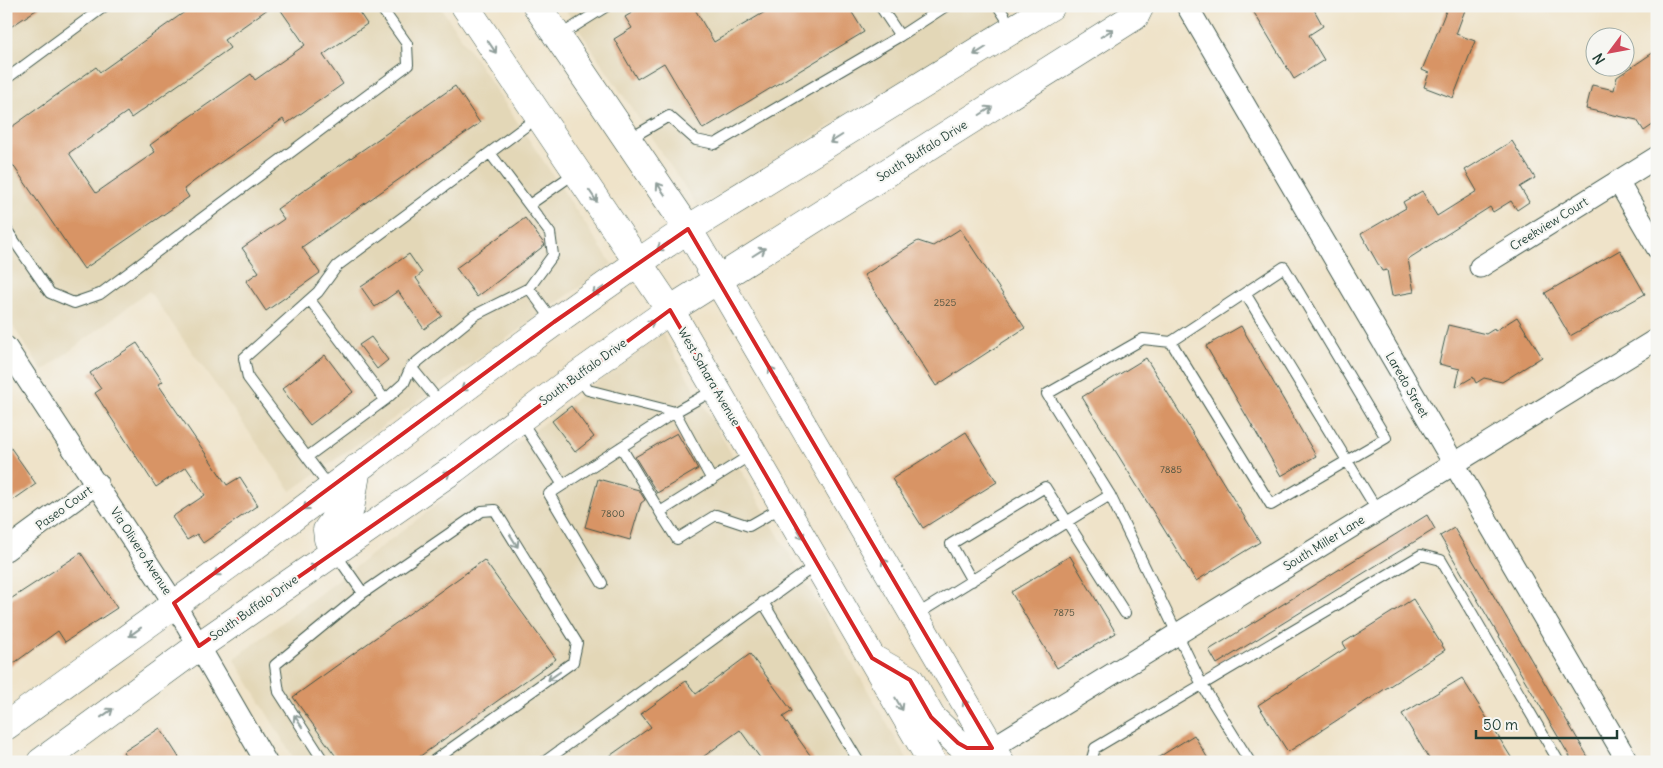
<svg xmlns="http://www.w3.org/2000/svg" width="1663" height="768" viewBox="0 0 1663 768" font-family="Delius,sans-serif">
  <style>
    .built { fill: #e3d7b7 }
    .building { fill: #d89465 }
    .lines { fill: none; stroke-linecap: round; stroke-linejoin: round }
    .lane-casing { stroke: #3e564a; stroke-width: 12 }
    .street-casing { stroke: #3e564a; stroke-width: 23 }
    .secondary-casing { stroke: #3e564a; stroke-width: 29 }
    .primary-casing { stroke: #3e564a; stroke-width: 29 }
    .lane { stroke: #fff; stroke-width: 10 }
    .street { stroke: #fff; stroke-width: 21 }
    .secondary { stroke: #fff; stroke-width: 28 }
    .primary { stroke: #fff; stroke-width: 28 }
    .oneway { stroke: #8f9e9a }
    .marked { fill: none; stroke: #d62828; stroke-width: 4; stroke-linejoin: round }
    .labels { text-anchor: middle; stroke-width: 4.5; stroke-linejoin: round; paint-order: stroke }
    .number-label { font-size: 10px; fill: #4d5340 }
    .street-label { font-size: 12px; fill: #1f3d34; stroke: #f6f6f2 }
  </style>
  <rect width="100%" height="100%" fill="#f6f6f2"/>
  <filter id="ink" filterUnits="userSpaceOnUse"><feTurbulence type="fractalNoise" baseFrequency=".02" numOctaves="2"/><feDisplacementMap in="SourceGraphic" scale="10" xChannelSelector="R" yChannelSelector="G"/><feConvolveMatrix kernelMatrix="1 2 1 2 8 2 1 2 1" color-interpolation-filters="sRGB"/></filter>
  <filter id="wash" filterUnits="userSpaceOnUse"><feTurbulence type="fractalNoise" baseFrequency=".0096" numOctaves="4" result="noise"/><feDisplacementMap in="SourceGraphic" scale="20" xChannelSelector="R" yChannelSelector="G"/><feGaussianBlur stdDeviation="1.12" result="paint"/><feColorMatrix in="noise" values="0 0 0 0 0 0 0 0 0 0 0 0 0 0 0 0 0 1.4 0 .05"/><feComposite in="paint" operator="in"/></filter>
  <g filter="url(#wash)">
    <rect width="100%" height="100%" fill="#efe3c9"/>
    <path class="built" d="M6,6h434l172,258 -321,227 -142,-200 -106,80 -37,-55z
      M563,6h461l-326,201z
      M662,333l247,429h-613l-62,-103z"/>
    <g id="blocks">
      <path class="building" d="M6,6h36l-36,24z
        M193,6h79l-48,34 6,8 -99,70 -4,-6 -58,41 27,40 59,-41 -5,-7 29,-21 72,-50 4,6 50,-35 -27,-39h77l12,18 -44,31 20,29 -57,40 -3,-5 -86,60 -13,10 5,8 -105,72 -78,-114v-24l90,-64 4,5z
        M643,6h50l21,36 61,-36h73l16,26 -161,97 -39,-66 -27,16 -23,-40 18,-11 -7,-11z
        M1250,6h62l11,20 -14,9 15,25 -30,19z
        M1448,6l17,4 -9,24 19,7 -22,57 -29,-11 5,-14 -7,-3z
        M1657,50v72l-13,9 -7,-11 -51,-11 6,-24 22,5 3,-13z
        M455,86l25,37 -178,124 18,26 -54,38 -20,-30 13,-9 -17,-24 42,-29 -7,-10z
        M1512,141l23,37 -15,9 9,15 -12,8 -6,-9 -18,11 -3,-5 -82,52 6,33 -22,4 -5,-26 -5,1 -21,-37 45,-26 -3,-6 19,-11 15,25 40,-25 -12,-21z
        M525,218l20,27 -68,52 -21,-29z
        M960,229l65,99 -89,58 -72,-111 54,-34 15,5z
        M1620,250l25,44 -75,42 -25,-43z
        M409,254l13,19 -6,5 26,38 -18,13 -26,-38 -23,16 -14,-20z
        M1517,317l25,40 -40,25 -18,-4 -8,5 -3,-6 -17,10 4,-18 -21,-5 9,-39 38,9 8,-5 1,2z
        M1241,326l75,130 -35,20 -75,-130z
        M371,337l17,23 -11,9 -18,-24z
        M137,343l26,39 -5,2 69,101 13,-8 18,28 -55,38 -6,-9 -10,6 -15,-23 33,-22 -19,-28 -30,20 -61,-94 6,-4 -11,-16z
        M325,355l28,37 -43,33 -28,-36z
        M1146,358l114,184 -64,39 -114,-184z
        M571,406l23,31 -19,15 -23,-31z
        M966,432l31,50 -74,46 -31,-49z
        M677,433l21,36 -41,24 -22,-36z
        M6,441l30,43 -30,21z
        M598,479l41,11 6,10 -4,3 -11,37 -45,-13z
        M1427,515l8,14 -218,135 -8,-14z
        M1454,528l137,234h-18l-133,-226z
        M81,553l36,55 -52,34 -7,-11 -52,38v-67z
        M1070,556l46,77 -59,35 -46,-76z
        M484,560l72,99 -144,103h-72l-47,-65z
        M1413,599l32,51 -157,102 -30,-47 88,-57 -3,-5z
        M750,654l42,57 -9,6 32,45h-52l-23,-32 -44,32h-95l50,-35 -10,-13 45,-33 10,13z
        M1462,678l52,84h-83l-29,-48z
        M160,728l22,34h-52l-7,-10z
        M1194,735l16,27h-59z"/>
    </g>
  </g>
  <g filter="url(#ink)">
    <use href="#blocks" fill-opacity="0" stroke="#3e564a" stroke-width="1"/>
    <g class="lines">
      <defs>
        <path id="lane" d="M880,6l20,30
          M998,6l15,23
          M559,36l48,-30
          M6,79l99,-73
          M629,139l40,-23 27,24 19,4 185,-108 46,-30
          M529,205l46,-32
          M6,229l44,64 24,10 26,-9 308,-229 -1,-21 -27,-38
          M529,288l24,33
          M310,300l75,100
          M1171,342l100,163 115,-67 -102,-171 -39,26
          M411,367l30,37
          M578,376l10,14 87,22 41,-23
          M520,419l43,66
          M621,447l39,65
          M752,454l-92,58 17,27 39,-24 33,11 33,-19
          M307,457l78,-57 19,-17 7,-16 64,-52 54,-27 24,-33 -3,-22 -60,-80
          M330,488l-82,-110 -4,-20 74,-66 19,-26 201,-149
          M1110,495l-63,-101 96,-55 28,3 74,-49 132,217
          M335,553l28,40
          M972,581l-21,-37 94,-57 80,126
          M602,583l-53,-89 126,-82 37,68
          M763,602l96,160
          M916,615l194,-120 92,190 48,77
          M324,762l-45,-70 -4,-27 88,-72 119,-82 13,-1 82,133 -4,19 -141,100
          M544,762l273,-198
          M1091,762l4,-14 326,-193 20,5 118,202"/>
        <path id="street" d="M1187,6l441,756
          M1618,181l39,67
          M1480,267l177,-110
          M6,347l168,256 92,159
          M6,550l91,-67
          M992,748l665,-409"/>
        <path id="secondary" d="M334,552l-6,-13 -1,-9 7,-10 16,-11 7,-41
          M6,726c85,-62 170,-122 254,-184 142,-106 281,-215 428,-313l363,-223
          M41,762l158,-116 255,-177 124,-94 92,-65 465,-294 5,-10"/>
        <path id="primary" d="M465,6l205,304 262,452
          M537,6l151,223 312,533
          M875,660l35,20 21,37 27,26 9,5h25"/>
      </defs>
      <use href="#lane" class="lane-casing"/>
      <use href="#street" class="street-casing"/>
      <use href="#secondary" class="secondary-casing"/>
      <use href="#primary" class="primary-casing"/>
      <use href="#lane" class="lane"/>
      <use href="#street" class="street"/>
      <use href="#secondary" class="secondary"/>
      <use href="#primary" class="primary"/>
    </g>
    <defs><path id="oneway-shaft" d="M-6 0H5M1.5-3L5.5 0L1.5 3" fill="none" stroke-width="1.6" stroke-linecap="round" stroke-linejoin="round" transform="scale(1.25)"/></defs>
    <g class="oneway">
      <use href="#oneway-shaft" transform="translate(1107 33) rotate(-32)"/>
      <use href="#oneway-shaft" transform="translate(492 47) rotate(56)"/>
      <use href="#oneway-shaft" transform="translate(980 51) rotate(148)"/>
      <use href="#oneway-shaft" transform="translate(986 111) rotate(-32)"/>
      <use href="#oneway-shaft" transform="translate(836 139) rotate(148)"/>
      <use href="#oneway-shaft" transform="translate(661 189) rotate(-124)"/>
      <use href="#oneway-shaft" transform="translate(593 196) rotate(56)"/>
      <use href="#oneway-shaft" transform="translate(663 246) rotate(146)"/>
      <use href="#oneway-shaft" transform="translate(759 252) rotate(-32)"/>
      <use href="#oneway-shaft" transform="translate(598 291) rotate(145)"/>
      <use href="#oneway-shaft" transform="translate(648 325) rotate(-35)"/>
      <use href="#oneway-shaft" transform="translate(773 373) rotate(-120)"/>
      <use href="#oneway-shaft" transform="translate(467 386) rotate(144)"/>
      <use href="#oneway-shaft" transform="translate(444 476) rotate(-35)"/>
      <use href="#oneway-shaft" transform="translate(309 505) rotate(143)"/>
      <use href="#oneway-shaft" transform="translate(800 533) rotate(60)"/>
      <use href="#oneway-shaft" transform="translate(514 541) rotate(58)"/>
      <use href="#oneway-shaft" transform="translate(886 565) rotate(-120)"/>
      <use href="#oneway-shaft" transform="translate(311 569) rotate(-35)"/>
      <use href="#oneway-shaft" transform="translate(220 571) rotate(144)"/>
      <use href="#oneway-shaft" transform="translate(135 632) rotate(144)"/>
      <use href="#oneway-shaft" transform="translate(554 676) rotate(145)"/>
      <use href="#oneway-shaft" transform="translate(899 704) rotate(60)"/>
      <use href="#oneway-shaft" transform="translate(967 706) rotate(-120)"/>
      <use href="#oneway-shaft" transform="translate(107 713) rotate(-36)"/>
      <use href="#oneway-shaft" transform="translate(298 721) rotate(-123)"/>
    </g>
  </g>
  <path class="marked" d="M688,229l304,519h-25l-9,-5 -27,-26 -21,-37 -38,-22 -202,-348 -216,159 -255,177 -25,-43 380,-281z"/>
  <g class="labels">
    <g class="number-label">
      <text x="945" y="306">2525</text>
      <text x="1171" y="473">7885</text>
      <text x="613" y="517">7800</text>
      <text x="1064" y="616">7875</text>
    </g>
    <g class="street-label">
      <text transform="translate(922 151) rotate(-32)" y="4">South Buffalo Drive</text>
      <text transform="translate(1549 224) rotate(-32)" y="4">Creekview Court</text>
      <text transform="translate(583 372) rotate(-36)" y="4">South Buffalo Drive</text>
      <text transform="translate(709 377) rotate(60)" y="4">West Sahara Avenue</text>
      <text transform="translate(1407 385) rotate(60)" y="4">Laredo Street</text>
      <text transform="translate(64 508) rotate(-36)" y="4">Paseo Court</text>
      <text transform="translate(1324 543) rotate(-32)" y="4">South Miller Lane</text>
      <text transform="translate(141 551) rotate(57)" y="4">Via Olivero Avenue</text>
      <text transform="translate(254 608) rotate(-35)" y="4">South Buffalo Drive</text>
    </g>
  </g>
  <rect width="1663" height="768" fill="none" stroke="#f6f6f2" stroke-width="25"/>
  <g transform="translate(1610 52) rotate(238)"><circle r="24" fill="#f6f6f2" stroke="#a0aca6"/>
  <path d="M0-4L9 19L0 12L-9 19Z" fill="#d1495b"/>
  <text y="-8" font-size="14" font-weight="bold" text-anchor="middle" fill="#1f3d34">N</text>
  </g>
  <path d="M1476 730v8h141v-8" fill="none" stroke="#1f3d34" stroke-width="2.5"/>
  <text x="1483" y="730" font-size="15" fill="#1f3d34" stroke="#f6f6f2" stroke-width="4" paint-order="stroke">50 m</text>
</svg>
